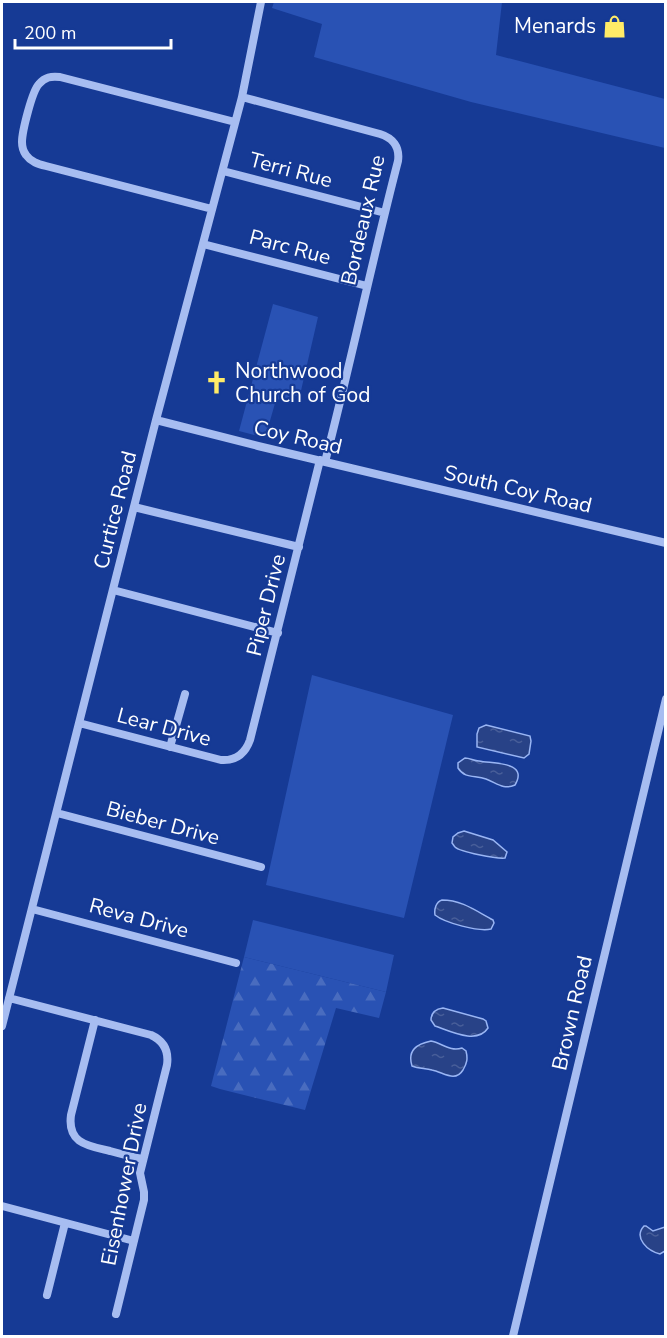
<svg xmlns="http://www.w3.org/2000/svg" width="667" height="1338" viewBox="0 0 667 1338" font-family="'Nunito Sans',sans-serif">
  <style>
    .green { fill: #2952b4 }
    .forest { fill: url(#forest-firs) }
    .water { fill: url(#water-ripples); stroke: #99b5f4; stroke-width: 1.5 }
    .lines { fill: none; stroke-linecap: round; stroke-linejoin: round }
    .minor { stroke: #a7bdf1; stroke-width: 8 }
    .labels { text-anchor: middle; stroke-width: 4.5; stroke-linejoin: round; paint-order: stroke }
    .poi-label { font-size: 21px; fill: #fff; stroke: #163a95; text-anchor: end }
    .street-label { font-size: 21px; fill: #fff; stroke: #163a95 }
  </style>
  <defs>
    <pattern id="forest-firs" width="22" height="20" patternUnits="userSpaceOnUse" patternTransform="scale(1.5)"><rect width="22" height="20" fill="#2952b4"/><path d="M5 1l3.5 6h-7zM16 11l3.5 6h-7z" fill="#496cbf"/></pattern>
    <pattern id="water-ripples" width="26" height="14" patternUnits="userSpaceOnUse" patternTransform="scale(1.5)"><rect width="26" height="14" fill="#284287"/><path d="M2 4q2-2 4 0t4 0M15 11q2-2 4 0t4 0" fill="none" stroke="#485e99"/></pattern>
  </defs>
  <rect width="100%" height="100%" fill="#163a95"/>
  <path class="green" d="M274,2h228l-6,53 169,44v49l-194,-46 -157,-45 8,-33 -50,-16z
    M273,304l45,13 -18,78 -24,5 -11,38 -26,-7z
    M312,675l141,40 -49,203 -138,-33z
    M253,920l141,35 -8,37 -142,-35z"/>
  <path class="forest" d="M244,957l142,35 -7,26 -43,-10 -31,102 -85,-21 -9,-3z"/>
  <path class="water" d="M486,725l44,11 1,5 -2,13 -5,4 -47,-11v-13l2,-6z
    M465,758c5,0 9,3 14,3 14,3 50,0 36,24 -12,5 -18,-2 -29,-6 -11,-4 -21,0 -28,-11v-5z
    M464,831l29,9 14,12 -2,6c-8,1 -45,-6 -50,-11 -1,-1 -2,-3 -3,-4l1,-6 5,-4z
    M442,900c20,0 34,11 51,20l1,3 -3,6c-12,3 -46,-6 -56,-14 -1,-6 1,-13 7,-15z
    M443,1008l40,11 3,2 2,7c-11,17 -38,3 -53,-2l-4,-6c0,-8 5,-11 12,-12z
    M431,1041c11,2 19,11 31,7l4,3c2,8 1,12 -3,19 -8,13 -20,2 -31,0 -7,-2 -13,-1 -20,-4 -5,-16 5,-22 19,-25z
    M644,1226h2l7,5 12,-4v24l-5,3c-12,-3 -27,-16 -16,-28z"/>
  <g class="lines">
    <path class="minor" d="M242,97l138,37c13,4 20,13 18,27 -26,100 -47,201 -73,301
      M223,171l162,42
      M212,209l-166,-43c-8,-2 -15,-4 -20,-11 -3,-4 -4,-8 -4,-13 0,-10 10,-51 17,-58 6,-7 12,-8 21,-7l175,45
      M203,244l164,42
      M156,420l102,26 408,97
      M134,507l165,40
      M113,590l165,43
      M79,723l142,37c15,1 24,-6 29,-20l70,-280
      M170,747l15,-53
      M57,813l204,54
      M32,909l204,54
      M9,998l142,37c13,6 18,16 16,30l-27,108 4,19v8l-28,114
      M95,1020l-24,95c-4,29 18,31 39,36 11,3 22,6 33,8
      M2,1026l154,-606 86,-323 19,-95
      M2,1206l132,35
      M47,1295l18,-72
      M513,1336l153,-637"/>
  </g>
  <defs>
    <symbol id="shop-bare" viewBox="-9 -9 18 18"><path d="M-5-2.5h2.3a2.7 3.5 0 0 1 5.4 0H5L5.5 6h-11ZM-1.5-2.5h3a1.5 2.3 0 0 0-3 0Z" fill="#ffeb67" stroke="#163a95" stroke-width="2.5" paint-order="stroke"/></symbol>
    <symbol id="church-bare" viewBox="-9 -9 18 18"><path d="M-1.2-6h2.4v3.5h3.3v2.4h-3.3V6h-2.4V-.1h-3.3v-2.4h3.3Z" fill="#ffeb67" stroke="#163a95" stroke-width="2.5" paint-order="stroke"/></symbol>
  </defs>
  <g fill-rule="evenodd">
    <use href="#shop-bare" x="598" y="10" width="33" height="33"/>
    <use href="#church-bare" x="200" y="366" width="33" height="33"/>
  </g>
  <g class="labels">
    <g class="poi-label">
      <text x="596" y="33">Menards</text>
      <text x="235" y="378" text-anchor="start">Northwood<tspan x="235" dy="24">Church of God</tspan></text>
    </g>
    <g class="street-label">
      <text transform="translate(291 170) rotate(15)" y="7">Terri Rue</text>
      <text transform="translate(363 220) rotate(-77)" y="7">Bordeaux Rue</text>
      <text transform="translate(290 247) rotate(15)" y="7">Parc Rue</text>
      <text transform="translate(298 437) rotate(13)" y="7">Coy Road</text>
      <text transform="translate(518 489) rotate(13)" y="7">South Coy Road</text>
      <text transform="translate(115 510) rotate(-76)" y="7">Curtice Road</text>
      <text transform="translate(266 605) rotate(-76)" y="7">Piper Drive</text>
      <text transform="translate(164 727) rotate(15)" y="7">Lear Drive</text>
      <text transform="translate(163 823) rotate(15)" y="7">Bieber Drive</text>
      <text transform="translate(139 918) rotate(15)" y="7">Reva Drive</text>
      <text transform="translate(572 1013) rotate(-77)" y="7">Brown Road</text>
      <text transform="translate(124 1184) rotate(-79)" y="7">Eisenhower Drive</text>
    </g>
  </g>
  <rect width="667" height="1338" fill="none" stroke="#ffffff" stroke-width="6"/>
  <path d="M15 39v9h156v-9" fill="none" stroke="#ffffff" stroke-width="3"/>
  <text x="24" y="39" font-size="18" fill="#ffffff" stroke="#163a95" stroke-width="4.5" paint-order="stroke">200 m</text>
</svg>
